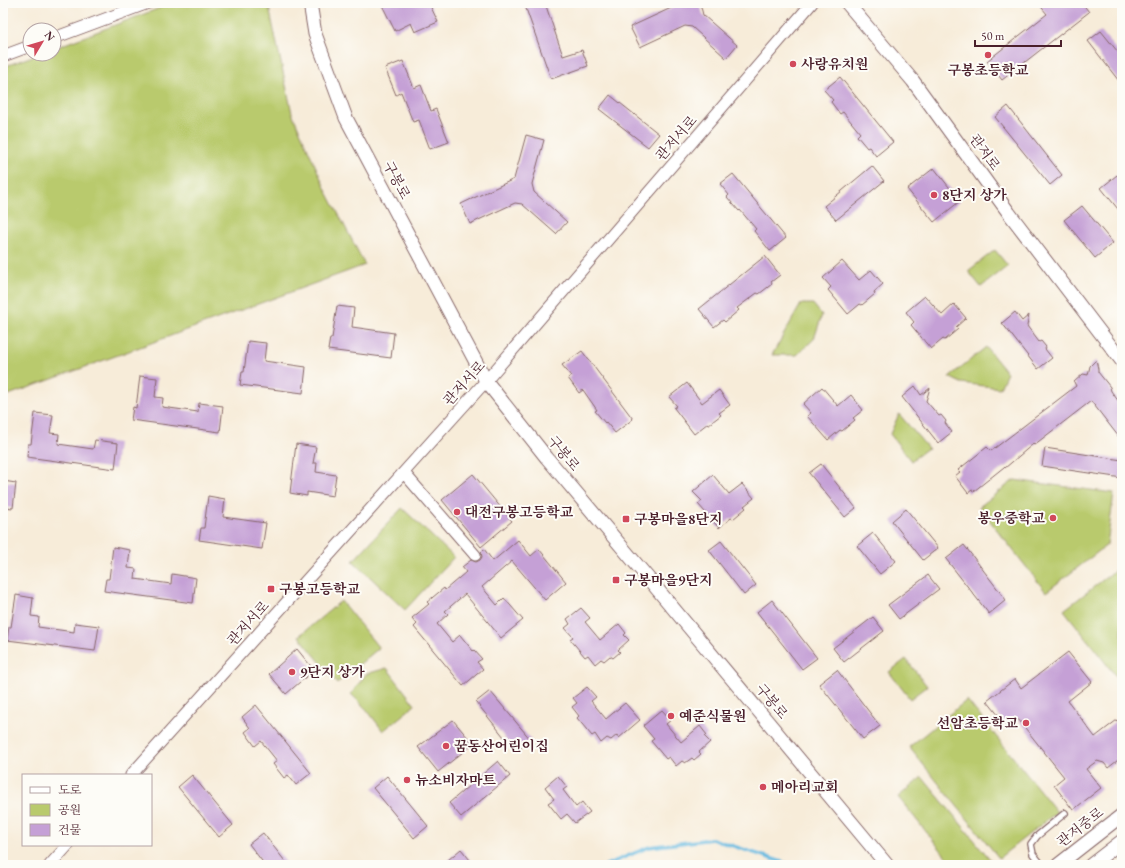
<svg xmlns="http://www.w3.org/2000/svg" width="1125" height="868" viewBox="0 0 1125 868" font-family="'EB Garamond','Noto Serif KR',serif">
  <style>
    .green { fill: #b9ca6d; stroke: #82744c }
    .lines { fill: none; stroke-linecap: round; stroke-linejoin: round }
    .stream { stroke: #63b9e0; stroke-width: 3.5 }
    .building { fill: #c5a0d6 }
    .service-casing { stroke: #876768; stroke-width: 8 }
    .minor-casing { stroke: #876768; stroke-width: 13 }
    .tertiary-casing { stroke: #876768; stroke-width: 15 }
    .service { stroke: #fff; stroke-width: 5.5 }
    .minor { stroke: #fff; stroke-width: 11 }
    .tertiary { stroke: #fff; stroke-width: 13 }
    .poi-dot { fill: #d1495b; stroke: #fdfcf7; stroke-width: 1.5 }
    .labels { text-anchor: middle; stroke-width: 4; stroke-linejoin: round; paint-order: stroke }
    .poi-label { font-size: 14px; font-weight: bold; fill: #4a1f2b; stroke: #fdfcf7; text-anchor: start }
    .street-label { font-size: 14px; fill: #4a1f2b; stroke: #fdfcf7 }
  </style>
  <rect width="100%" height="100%" fill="#fdfcf7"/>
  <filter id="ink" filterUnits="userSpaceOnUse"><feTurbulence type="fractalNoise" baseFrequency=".025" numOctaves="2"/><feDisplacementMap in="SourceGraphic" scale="8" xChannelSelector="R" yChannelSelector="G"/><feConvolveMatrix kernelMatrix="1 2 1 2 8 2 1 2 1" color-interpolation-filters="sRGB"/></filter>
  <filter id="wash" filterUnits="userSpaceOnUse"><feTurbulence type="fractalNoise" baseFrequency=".012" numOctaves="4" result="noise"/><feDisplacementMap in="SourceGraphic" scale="16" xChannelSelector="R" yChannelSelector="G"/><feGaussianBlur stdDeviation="0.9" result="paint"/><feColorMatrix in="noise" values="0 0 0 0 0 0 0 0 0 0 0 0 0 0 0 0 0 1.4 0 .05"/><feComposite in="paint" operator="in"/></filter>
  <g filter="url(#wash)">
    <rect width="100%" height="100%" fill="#f7ecd9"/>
    <path class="green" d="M173,3h95l24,110 34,77 39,75 -362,132v-330l35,-13h16v-6z
      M995,250l13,16 -27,21 -13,-16z
      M801,304h12l9,11 -8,24 -17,16h-25z
      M986,347l21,26 -7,15 -39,-5 -12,-6z
      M899,414l29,34 -17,13 -21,-27z
      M1014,480l100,13 -7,52 -61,47 -67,-85z
      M402,508l52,49 -49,53 -52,-49z
      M1122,565v119l-58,-74z
      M341,601l38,47 -42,35 -38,-47z
      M906,659l21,27 -17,13 -21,-27z
      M387,668l28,37 -32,26 -16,-21 -16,-16 15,-20z
      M967,700l90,112 -58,46 -90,-111z
      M922,777l73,88h-42l-55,-68z"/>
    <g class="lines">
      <path class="stream" d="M606,865l43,-18 63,-8 79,26"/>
    </g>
    <g id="blocks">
      <path class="building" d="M381,3h48l9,19 -23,10 -4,-9 -16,8z
        M524,3h21l18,53 19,-6 6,16 -37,13z
        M682,3h18l3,12 34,30 -11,13 -34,-31 -7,-1 -45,21 -10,-20z
        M1038,3h44l7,9 -87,68 -15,-19 60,-47z
        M1101,31l21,26v28l-34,-44z
        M403,61l11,27 7,-3 10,26 5,-2 13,33 -19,7 -11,-29 -6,2 -12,-30 -5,3 -11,-27z
        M840,77l53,65 -17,14 -7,-9 -2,1 -10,-12 3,-3 -17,-21 -3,2 -9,-12 2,-2 -9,-10z
        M610,95l49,39 -11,13 -49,-38z
        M1008,106l54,69 -12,10 -55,-68z
        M526,135l18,5 -12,44 2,8 33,30 -11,12 -34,-30 -7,-1 -45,21 -9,-20 53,-25z
        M872,166l12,15 -48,39 -12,-14z
        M934,168l26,33 -26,21 -27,-33z
        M733,174l53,64 -16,13 -16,-20 2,-2 -16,-19 -1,1 -12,-14 2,-2 -9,-11z
        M1117,175l5,6v33l-21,-26z
        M1082,206l31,37 -18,15 -31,-38z
        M765,256l15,19 -9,7 1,2 -13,10 -2,-1 -20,15 2,2 -14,12 -2,-2 -9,7 -15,-18z
        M842,261l17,19 12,-10 12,14 -9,8 1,2 -13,11 -2,-1 -12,10 -20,-24 3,-3 -8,-9z
        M925,296l17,19 12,-11 12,14 -10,9 2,2 -13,11 -2,-1 -12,10 -20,-24 3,-3 -8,-10z
        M337,306l17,2 -2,19 42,6 -3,25 -63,-8 2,-12h2z
        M1015,312l7,9 7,-6 -2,11 12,16 2,-1 5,6 -1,2 7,9 -14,11 -36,-46z
        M248,341l18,2 -2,18 42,6 -3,26 -63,-8 2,-13h2z
        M582,351l51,68 -18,14 -9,-11 -1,1 -10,-12 2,-1 -14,-20 -4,3 -11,-15 3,-2 -9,-11z
        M1096,360l2,9v3l12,15 1,4 11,15v35l-31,-40 -57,44 -1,-1 -28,24 -1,-1 -30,24 -2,-1 -4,3 -13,-17 5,-4 -2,-2 29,-23 4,4 85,-65 -2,-4 9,-8 5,1 2,-9z
        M140,376l17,2 -2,19 8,1 -1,9 36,5 1,-9 24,3 -3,26 -89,-12 2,-13 3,1z
        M687,383l15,20 17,-13 11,15 -11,8 2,2 -13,10v-2l-14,11 -20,-26 3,-2 -8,-9z
        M915,386l6,9 9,-7 -4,13 13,15 2,-1 5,6 -1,2 7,9 -14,11 -36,-46z
        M822,387l16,19 13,-11 12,15 -10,8 2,2 -13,11 -2,-1 -12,10 -21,-24 4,-3 -8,-9z
        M35,413l18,2 -3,18 9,1 -1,10 35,5 2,-9 23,3 -3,26 -88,-12 1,-13h3z
        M296,444l20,3 -3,16h4l-1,9 20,3 -3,21 -26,-4v4l-17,-3z
        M1045,448l77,12v18l-80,-12z
        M821,464l35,44 -11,9 -36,-44z
        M473,474l39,47 -31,26 -39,-47z
        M713,475l16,19 13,-10 12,14 -10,8 2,2 -13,11 -2,-1 -12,10 -21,-24 4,-3 -9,-9z
        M3,481l13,2 -3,25 -10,-1z
        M208,496l17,3 -2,18 43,6 -4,26 -63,-9 2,-12h3z
        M906,509l32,39 -15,12 -31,-39z
        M873,533l23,28 -16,13 -23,-28z
        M518,540l13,16 8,-7 27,33 -21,18 -33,-39 -30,26 15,18 7,-7 19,22 -22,18 -36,-44 -20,17 3,3 -11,10 15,18 8,-7 13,16 1,-1 8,9 -5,3 6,7 -20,17 -49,-59 3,-3 -5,-6 17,-14 -2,-2 17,-14 1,2 21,-18 -4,-5 9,-7 5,2 4,-2 2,-3 -1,-5 3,-3 9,12z
        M721,541l35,44 -12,10 -35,-45z
        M964,545l42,55 -17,14 -43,-55z
        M113,547l17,3 -2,18 8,1 -1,10 36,5 1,-10 24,4 -3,25 -89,-12 2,-12h3z
        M928,575l11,14 -40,30 -11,-14z
        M16,595l17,3 -2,18 8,1 -1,10 36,5 1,-9 24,3 -4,25 -88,-11 2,-13h2z
        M772,600l45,58 -15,11 -45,-57z
        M581,608l9,10 -5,4 15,18 19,-16 7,9 -2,2 5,5 -11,10 2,2 -7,6 -3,-2 -6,5 -3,-2 -6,5 -7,-9 -3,2 -15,-18 3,-2 -8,-9 5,-4 -3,-5z
        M873,617l11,14 -40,31 -11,-14z
        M297,649l17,21 -28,24 -17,-20z
        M1068,652l24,30 -24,19 27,36 22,-17 5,6v31l-14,11 -4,-5 -7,-2 -11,8 15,19 -28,22 -19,-25 10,-8 -46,-58 -10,8 -21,-26 28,-22 6,9z
        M837,670l43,56 -17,13 -44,-55z
        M587,687l9,10 -5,4 15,18 19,-16 15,17 -21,18 -2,-3 -6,5 -4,-2 -6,5 -6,-9 -3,2 -15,-18 2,-2 -7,-9 5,-4 -4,-5z
        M490,691l41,49 -15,12 -40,-50z
        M256,705l55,68 -15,12 -8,-10 -4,3 -11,-14 4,-3 -16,-20 -6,5 -10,-14 5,-4 -8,-11z
        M662,710l9,10 -5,4 15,18 19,-16 7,9 -2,2 5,5 -11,10 2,2 -7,6 -2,-2 -7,5 -3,-2 -6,5 -7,-9 -3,2 -15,-18 3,-2 -11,-13z
        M453,720l20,24 -35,28 -20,-25z
        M498,761l12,15 -49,41 -12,-14z
        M192,775l41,50 -14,12 -41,-50z
        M387,776l41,50 -14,12 -41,-50z
        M558,776l9,11 -4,3 13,17 6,-5 8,10 -15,11 -8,-9 -6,5 -13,-16 6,-4 -9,-12z
        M263,833l25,32h-23l-16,-21z
        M461,849l9,11 -6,5h-22z"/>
    </g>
  </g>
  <g filter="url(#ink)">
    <use href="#blocks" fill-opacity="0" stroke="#876768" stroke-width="1"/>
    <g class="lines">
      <defs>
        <path id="service" d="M1042,865l-9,-11 -2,-10 6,-8 28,-23"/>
        <path id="minor" d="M54,38l94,-35
          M3,56l27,-10
          M404,473l71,82
          M131,775l355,-394 326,-378
          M50,865l18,-20"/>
        <path id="tertiary" d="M310,3l5,31 31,84 140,263 61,77 101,120 239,287
          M847,3l66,78 96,132 113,148
          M1058,865l64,-50
          M1091,865l31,-24"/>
      </defs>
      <use href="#service" class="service-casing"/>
      <use href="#minor" class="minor-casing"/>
      <use href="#tertiary" class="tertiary-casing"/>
      <use href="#service" class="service"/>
      <use href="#minor" class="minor"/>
      <use href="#tertiary" class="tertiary"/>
    </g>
  </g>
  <g class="poi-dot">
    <circle cx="988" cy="55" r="4"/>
    <circle cx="793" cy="64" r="4"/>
    <circle cx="934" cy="195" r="4"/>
    <circle cx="457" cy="512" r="4"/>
    <circle cx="1053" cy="518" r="4"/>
    <rect x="622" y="515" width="8" height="8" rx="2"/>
    <rect x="612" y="576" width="8" height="8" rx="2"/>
    <rect x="267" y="585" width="8" height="8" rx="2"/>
    <circle cx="292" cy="672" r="4"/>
    <circle cx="671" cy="716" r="4"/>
    <circle cx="1026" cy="723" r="4"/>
    <circle cx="446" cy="746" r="4"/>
    <circle cx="407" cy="780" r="4"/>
    <circle cx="763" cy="787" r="4"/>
  </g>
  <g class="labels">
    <g class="poi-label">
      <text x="801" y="69">사랑유치원</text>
      <text x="988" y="75" text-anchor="middle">구봉초등학교</text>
      <text x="942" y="200">8단지 상가</text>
      <text x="465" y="517">대전구봉고등학교</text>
      <text x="1045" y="523" text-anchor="end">봉우중학교</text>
      <text x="634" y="524">구봉마을8단지</text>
      <text x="624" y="585">구봉마을9단지</text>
      <text x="279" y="594">구봉고등학교</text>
      <text x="300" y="677">9단지 상가</text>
      <text x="679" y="721">예준식물원</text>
      <text x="1018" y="728" text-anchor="end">선암초등학교</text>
      <text x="454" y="751">꿈동산어린이집</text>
      <text x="415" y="785">뉴소비자마트</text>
      <text x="771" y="792">메아리교회</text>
    </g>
    <g class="street-label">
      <text transform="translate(676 138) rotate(-49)" y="5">관저서로</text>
      <text transform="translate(985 152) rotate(54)" y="5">관저로</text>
      <text transform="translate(397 180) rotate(62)" y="5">구봉로</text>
      <text transform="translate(464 383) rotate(-48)" y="5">관저서로</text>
      <text transform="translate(564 453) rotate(50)" y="5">구봉로</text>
      <text transform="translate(248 623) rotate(-48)" y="5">관저서로</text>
      <text transform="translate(772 701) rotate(50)" y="5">구봉로</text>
      <text transform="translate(1080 827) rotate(-38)" y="5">관저중로</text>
    </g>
  </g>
  <rect width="1125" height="868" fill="none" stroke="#fdfcf7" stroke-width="16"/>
  <rect x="22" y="774" width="130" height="72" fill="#fdfcf7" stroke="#b5a4a5"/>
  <rect x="30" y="787" width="20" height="6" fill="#ffffff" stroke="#b5a4a5"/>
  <text x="58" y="794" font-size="12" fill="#4a1f2b">도로</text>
  <rect x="30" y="804" width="20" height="12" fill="#b9ca6d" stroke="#b5a4a5"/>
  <text x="58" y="814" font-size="12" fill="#4a1f2b">공원</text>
  <rect x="30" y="824" width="20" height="12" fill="#c5a0d6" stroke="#b5a4a5"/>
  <text x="58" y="834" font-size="12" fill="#4a1f2b">건물</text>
  <g transform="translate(42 42) rotate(52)"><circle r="19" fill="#fdfcf7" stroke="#b5a4a5"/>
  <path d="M0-3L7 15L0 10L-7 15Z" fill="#d1495b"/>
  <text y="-6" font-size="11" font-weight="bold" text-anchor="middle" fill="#4a1f2b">N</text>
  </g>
  <path d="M975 40v6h86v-6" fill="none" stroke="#4a1f2b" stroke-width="2"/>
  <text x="981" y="40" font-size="12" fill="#4a1f2b" stroke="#fdfcf7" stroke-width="3" paint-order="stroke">50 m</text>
</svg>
